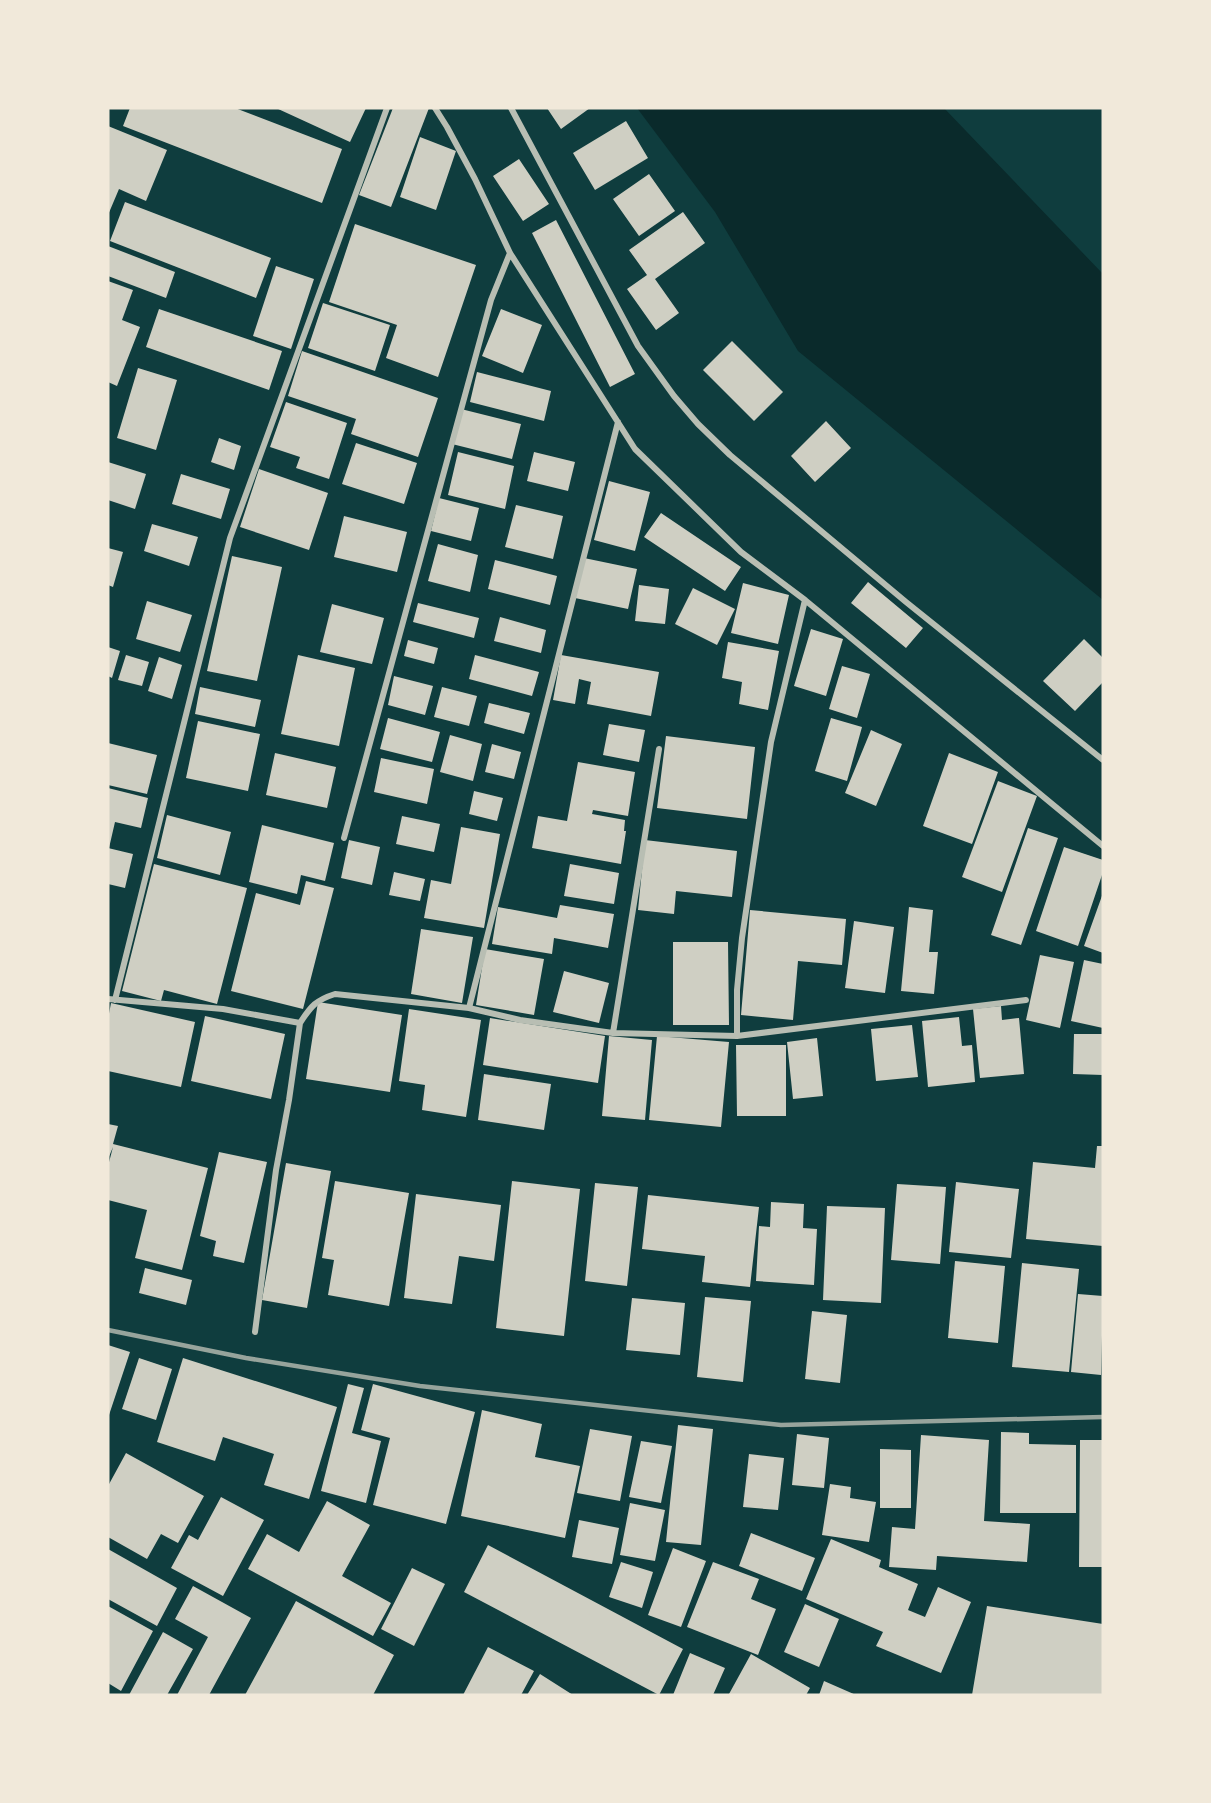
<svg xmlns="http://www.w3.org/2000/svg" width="1211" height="1803" viewBox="0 0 1211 1803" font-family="Poppins,sans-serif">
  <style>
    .water { fill: #0a2a2b }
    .building { fill: #cfcfc3 }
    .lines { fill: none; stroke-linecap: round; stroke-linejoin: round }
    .minor { stroke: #b8beb3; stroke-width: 6 }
    .rail { stroke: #97a49c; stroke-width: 4.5 }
  </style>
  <rect width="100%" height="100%" fill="#0f3d3e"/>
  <path class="water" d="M637,108h307l159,166v326l-305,-249 -83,-139z"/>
  <path class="building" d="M130,108h105l107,41 -20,54 -199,-77z
    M276,108h90l-16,34z
    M393,108h36l-38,99 -32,-12z
    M547,108h43l-29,21z
    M626,121l22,37 -53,32 -22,-37z
    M108,126l59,24 -21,51 -27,-12 -11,26z
    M420,137l36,14 -20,59 -36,-13z
    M519,159l30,45 -26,17 -30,-45z
    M649,174l26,37 -36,25 -26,-37z
    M125,202l146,56 -15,40 -146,-57z
    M683,212l22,31 -50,36 24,34 -23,17 -29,-41 20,-14 -18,-25z
    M556,220l79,154 -25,13 -78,-154z
    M355,224l121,41 -38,112 -52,-19 11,-33 -68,-23z
    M108,246l67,26 -9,26 -58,-22z
    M276,266l38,13 -23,70 -38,-13z
    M108,281l25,9 -11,30 18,7 -23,59 -9,-4z
    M323,303l67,22 -15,46 -67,-23z
    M159,309l123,42 -13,39 -123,-43z
    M501,309l41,16 -19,48 -41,-17z
    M732,341l51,51 -29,29 -51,-51z
    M302,351l136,47 -20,59 -67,-23 5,-15 -68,-23z
    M138,368l39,12 -21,70 -39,-12z
    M477,372l74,19 -7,30 -74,-19z
    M286,402l61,21 -18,56 -33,-11 4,-11 -30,-10z
    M461,409l60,15 -9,35 -60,-15z
    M826,421l25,27 -36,34 -24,-26z
    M219,438l22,8 -7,24 -23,-8z
    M356,443l61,20 -13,41 -62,-20z
    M458,452l56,14 -9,43 -57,-14z
    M534,452l41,10 -7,29 -41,-10z
    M108,462l38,12 -11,35 -27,-9z
    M259,469l69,24 -19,57 -69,-23z
    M181,474l49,15 -9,30 -49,-15z
    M609,481l41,11 -15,59 -41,-11z
    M439,498l40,10 -8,33 -40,-10z
    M516,505l47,11 -10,43 -48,-12z
    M661,513l80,54 -16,24 -81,-54z
    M344,516l63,16 -10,40 -63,-15z
    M152,524l46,13 -9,29 -45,-15z
    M438,544l40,11 -8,37 -42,-11z
    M108,548l15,4 -10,35 -5,-2z
    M232,556l50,11 -25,114 -50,-10z
    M584,558l53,11 -9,40 -53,-11z
    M495,560l62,16 -7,29 -62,-16z
    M868,582l55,46 -17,20 -55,-45z
    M743,583l46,12 -11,49 -47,-11z
    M639,585l30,4 -4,35 -30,-3z
    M693,588l42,21 -18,36 -42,-21z
    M147,601l45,14 -12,37 -44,-13z
    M418,603l61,15 -5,20 -61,-16z
    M332,604l52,14 -12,46 -52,-12z
    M500,617l46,13 -5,23 -47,-12z
    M811,629l32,10 -17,57 -32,-10z
    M1084,639l19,19v24l-28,29 -32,-30z
    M408,640l30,8 -4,16 -30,-8z
    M728,642l51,9 -11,59 -29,-6 3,-22 -20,-4z
    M108,647l12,4 -8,27 -4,-2z
    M126,655l23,7 -7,24 -24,-6z
    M298,655l57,13 -16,78 -58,-12z
    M475,655l64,17 -7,24 -63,-17z
    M561,655l98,17 -8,44 -64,-12 4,-22 -12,-3 -4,25 -22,-4z
    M159,657l23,8 -10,34 -24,-8z
    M842,666l28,8 -13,44 -28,-9z
    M394,676l39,10 -8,29 -37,-10z
    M200,687l61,13 -6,27 -60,-13z
    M442,687l35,9 -8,30 -35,-9z
    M489,703l41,10 -6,21 -40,-11z
    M388,718l52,14 -8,30 -52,-13z
    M831,718l31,9 -15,54 -32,-10z
    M198,721l62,13 -12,57 -62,-13z
    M609,724l36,6 -6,32 -36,-7z
    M871,730l31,14 -26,62 -31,-13z
    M450,735l32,9 -9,37 -33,-9z
    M666,736l89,11 -8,72 -90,-11z
    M108,743l49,12 -10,39 -39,-9z
    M492,744l29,8 -7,27 -29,-7z
    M275,753l61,14 -9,41 -61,-13z
    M949,753l49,19 -26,72 -49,-18z
    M381,758l53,11 -7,35 -53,-12z
    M578,762l57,10 -7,44 -35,-6 -1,4 33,6 -1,11h2l-5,33 -89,-16 6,-32 29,5z
    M998,781l39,15 -35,96 -40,-15z
    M108,788l40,10 -7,30 -26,-6 -6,26z
    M474,791l29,7 -6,23 -28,-7z
    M167,815l64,17 -11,43 -63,-17z
    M402,816l38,8 -6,28 -38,-8z
    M262,825l72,18 -9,38 -24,-6 -4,19 -48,-12z
    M461,827l39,7 -16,94 -60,-10 7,-38 20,4z
    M1028,828l30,10 -37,107 -30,-10z
    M349,840l31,7 -8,38 -31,-7z
    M645,840l92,11 -5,46 -56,-6 -2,23 -36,-4z
    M1064,847l39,13v12l-25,74 -42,-15z
    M108,848l25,6 -8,34 -17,-4z
    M154,864l93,24 -30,116 -53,-14 -3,11 -39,-10z
    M570,864l49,9 -5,31 -50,-8z
    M394,872l31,7 -5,22 -31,-6z
    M306,881l28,7 -31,121 -72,-18 25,-98 44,12z
    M1103,893v60l-19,-7z
    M560,905l54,9 -6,34 -54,-10 -2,16 -60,-10 6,-37 59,11z
    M909,907l24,3 -4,42h9l-4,42 -33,-3z
    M750,910l96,9 -4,46 -44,-4 -5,59 -52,-5z
    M854,921l40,6 -9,66 -40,-5z
    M421,929l52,8 -11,66 -51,-9z
    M673,942h55l1,83h-56z
    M485,949l59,10 -10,56 -58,-10z
    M1040,955l34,7 -14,66 -34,-8z
    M1084,960l19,4v64l-32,-7z
    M564,971l45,12 -10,40 -46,-11z
    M318,1002l84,13 -12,77 -84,-13z
    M111,1003l84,19 -14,65 -73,-16v-52z
    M1001,1006l1,14 17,-2 5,56 -44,4 -7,-69z
    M409,1009l72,11 -15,97 -44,-7 3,-25 -26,-4z
    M205,1016l80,18 -14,65 -80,-18z
    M959,1017l3,29 10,-1 3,37 -47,5 -6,-66z
    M490,1018l115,18 -7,47 -115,-18z
    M912,1025l6,52 -42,4 -5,-52z
    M1074,1034h29v41l-30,-1z
    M609,1036l43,4 -7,80 -43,-4z
    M657,1036l72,6 -8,85 -72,-7z
    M817,1038l6,58 -30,3 -6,-57z
    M736,1045h50v71h-49z
    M484,1074l67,10 -7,46 -66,-10z
    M108,1124l10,2 -5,18 95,24 -26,102 -47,-12 12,-48 -39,-10v-34l5,-19 -5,12z
    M1097,1146h6v100l-77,-7 7,-77 62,6z
    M219,1152l48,10 -23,101 -31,-7 3,-15 -16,-5z
    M286,1163l45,8 -24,137 -45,-8z
    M335,1181l74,12 -20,113 -61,-11 6,-35 -12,-2z
    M512,1181l68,8 -16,147 -68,-8z
    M956,1182l63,7 -8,69 -62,-6z
    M595,1183l43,4 -11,99 -42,-5z
    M897,1184l49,3 -6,77 -49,-4z
    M416,1194l85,11 -7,56 -35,-5 -7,48 -48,-6z
    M648,1195l111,12 -9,80 -48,-5 3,-26 -63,-7z
    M771,1202l33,2 -1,24 14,1 -3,56 -58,-4 3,-55 11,1z
    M827,1206l58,2 -4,95 -58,-3z
    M955,1261l50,5 -7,77 -50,-5z
    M1022,1263l57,6 -10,103 -57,-5z
    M145,1268l47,12 -6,25 -47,-12z
    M1078,1294l25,2 -2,79 -30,-3z
    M705,1297l46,4 -8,81 -46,-5z
    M632,1298l53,5 -5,52 -54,-5z
    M812,1311l35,4 -7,68 -35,-4z
    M108,1345l22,7 -22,66z
    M139,1358l33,11 -16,51 -34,-11z
    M183,1358l154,49 -28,92 -45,-14 10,-31 -51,-17 -8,24 -58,-19z
    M348,1384l16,4 -12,45 29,8 -15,62 -45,-12z
    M373,1384l102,28 -29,112 -73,-19 17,-67 -29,-8z
    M482,1410l60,14 -7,33 45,9 -15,72 -104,-22z
    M678,1425l35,4 -12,116 -35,-3z
    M590,1429l42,7 -12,65 -43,-8z
    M1001,1432l28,1v11l47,1v68h-76z
    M797,1434l32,4 -5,50 -32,-3z
    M921,1435l68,5 -5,81 46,3 -3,38 -90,-6 -1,14 -47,-3 3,-40 23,2z
    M1080,1440h23v127h-24z
    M641,1441l31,5 -11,57 -32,-6z
    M880,1449l31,1v58h-31z
    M126,1453l78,43 -26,47 -17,-9 -14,25 -39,-22v-51z
    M749,1454l35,4 -6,52 -35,-3z
    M830,1484l21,3 -1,11 26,4 -7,40 -47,-7z
    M221,1497l43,23 -41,76 -52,-28 18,-33 9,5z
    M327,1501l43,24 -28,51 49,27 -18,33 -125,-67 19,-35 32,18z
    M630,1503l35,7 -10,51 -35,-6z
    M579,1520l40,8 -7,36 -40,-7z
    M751,1533l64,25 -13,33 -63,-25z
    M831,1539l50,21 -2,7 39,17 -10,26 17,7 13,-30 33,15 -30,71 -65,-27 7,-14 -77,-33z
    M488,1545l195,104 -24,46 -195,-103z
    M673,1548l33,13 -25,66 -33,-12z
    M108,1549l69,39 -20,38 -49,-27z
    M621,1562l32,10 -11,36 -33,-11z
    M713,1562l46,17 -8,20 25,10 -18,46 -71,-28z
    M412,1568l33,16 -31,62 -33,-17z
    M193,1586l58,32 -42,77h-32l31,-58 -33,-18z
    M296,1601l98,54 -21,40h-128z
    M805,1604l34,15 -20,48 -35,-15z
    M108,1606l45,25 -32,60 -13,-8z
    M987,1606l116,18v71h-131z
    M163,1632l30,17 -26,46h-38z
    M488,1647l46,24 -13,24h-58z
    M690,1653l35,15 -12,27h-40z
    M751,1654l59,34 -4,7 -77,-1z
    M540,1674l33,21h-46z
    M824,1681l32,14h-37z"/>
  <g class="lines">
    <path class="minor" d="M435,108l12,19 28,52 35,74 125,196 106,103 64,48 298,246
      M511,108l127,238 36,50 24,28 32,31 176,147 197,158
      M344,838l147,-538 19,-47
      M108,999l115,10 77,14 -11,77 -13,70 -21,162
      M115,1000l115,-462 157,-430
      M469,1008l149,-586
      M300,1023c11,-17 16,-23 35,-29l134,14 51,12 93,13 124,3 289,-36
      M613,1033l46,-284
      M737,1036v-46l5,-52 29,-196 34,-142"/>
    <path class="rail" d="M108,1330l138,28 174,28 361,39 322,-8"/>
  </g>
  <rect width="1211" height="1803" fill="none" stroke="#f1e9da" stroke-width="219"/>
</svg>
